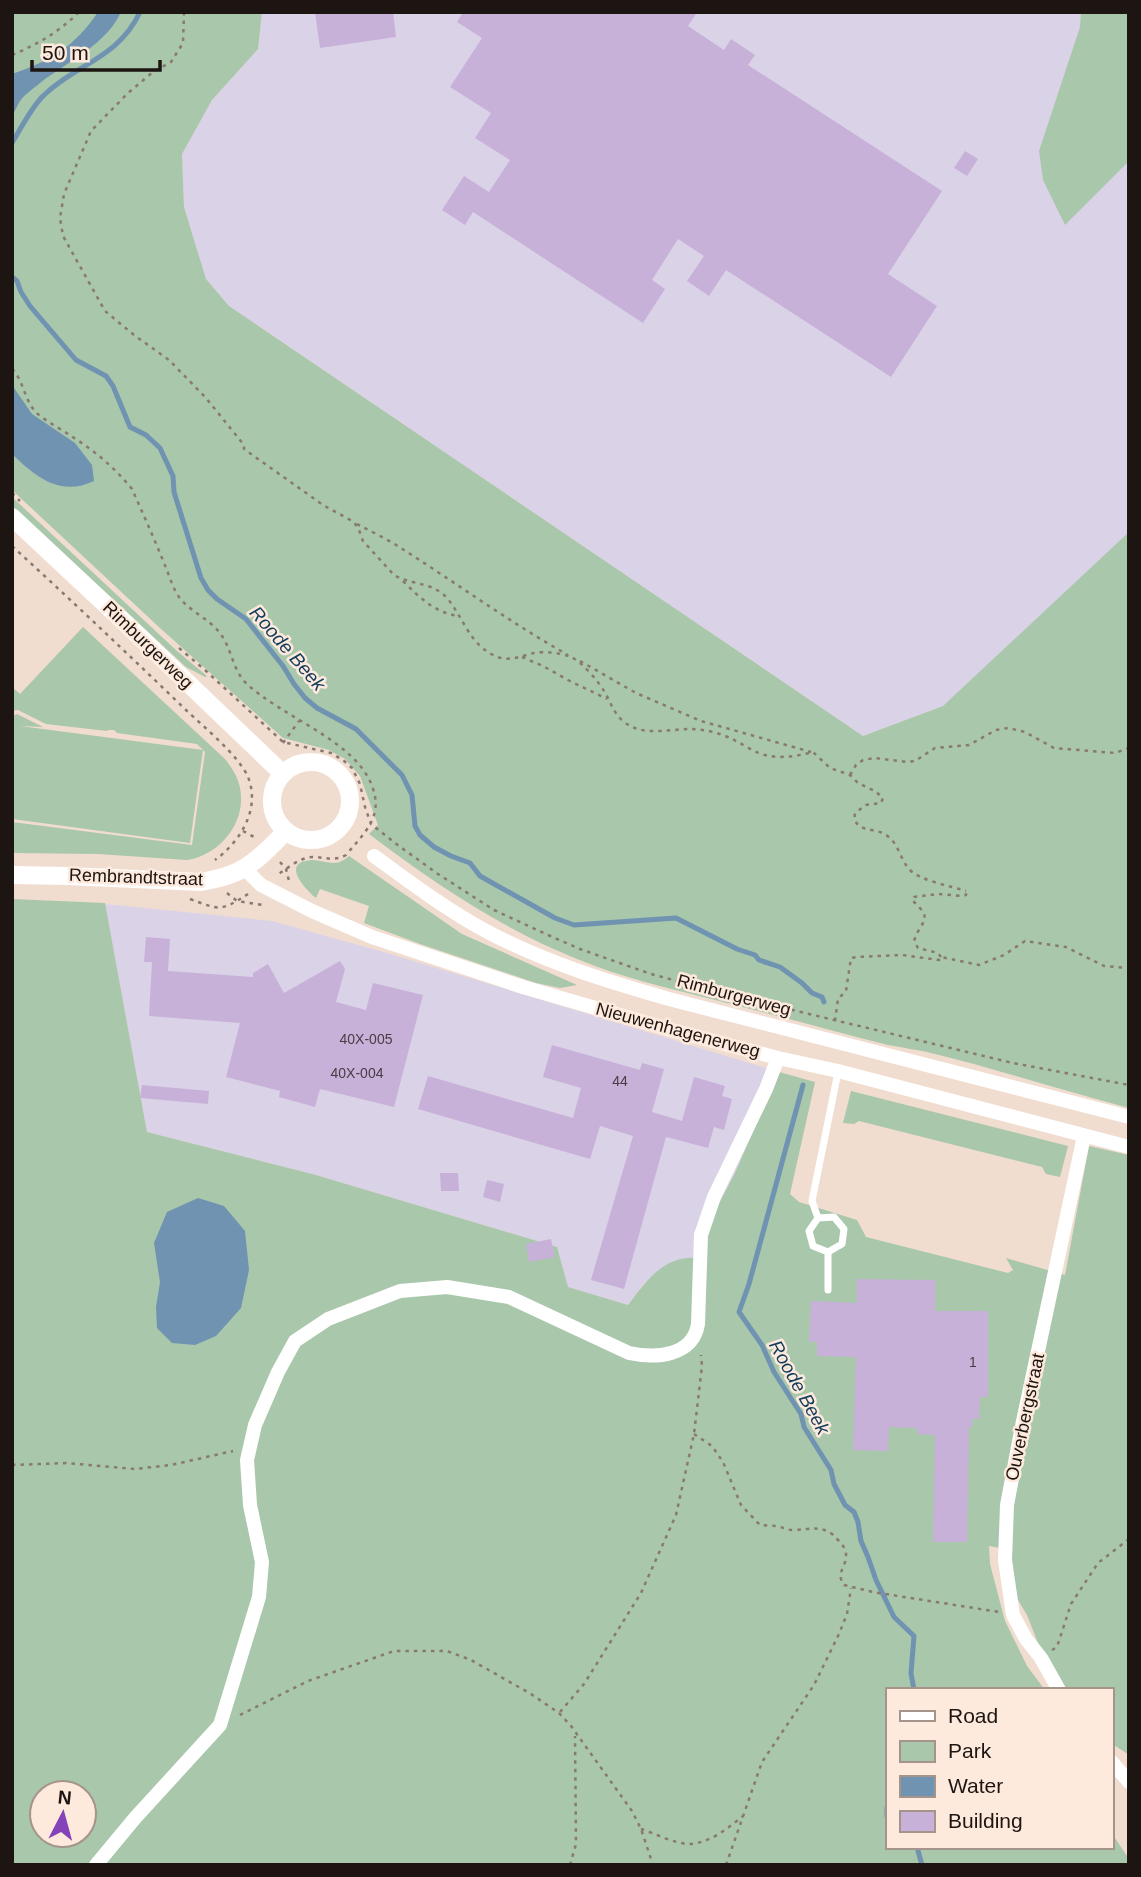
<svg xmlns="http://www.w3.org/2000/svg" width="1141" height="1877" viewBox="0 0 1141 1877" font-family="Arial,sans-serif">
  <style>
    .industrial { fill: #dad2e7 }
    .green { fill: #a9c7aa; fill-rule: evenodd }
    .water { fill: #6f93b1 }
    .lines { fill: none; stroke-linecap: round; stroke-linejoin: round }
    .stream { stroke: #6f93b1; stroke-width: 5 }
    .building { fill: #c8b1d9 }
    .path { stroke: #887a72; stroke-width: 2.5; stroke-dasharray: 3.5 5; stroke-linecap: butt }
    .service { stroke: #fff; stroke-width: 7 }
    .minor { stroke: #fff; stroke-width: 14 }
    .tertiary { stroke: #fff; stroke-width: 18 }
    .labels { text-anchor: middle; stroke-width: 5; stroke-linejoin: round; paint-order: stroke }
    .number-label { font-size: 14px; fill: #473c43 }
    .street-label { font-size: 18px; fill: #1c1511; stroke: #fee9dd }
    .water-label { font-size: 19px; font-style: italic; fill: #103c5b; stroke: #fee9dd }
  </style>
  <rect width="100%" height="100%" fill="#f1dcd0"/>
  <path class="industrial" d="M262,12h867v544l-186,150 -80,30 -634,-430 -23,-27 -22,-72 -2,-53 30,-54 46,-51z
    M105,904l167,17 115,32 392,119 -44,101 -30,57 -7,28 -54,25 -16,22 -61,-18 -10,-40 -241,-72 -169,-43z"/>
  <path class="green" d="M12,12h250l-4,37 -46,51 -30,54 2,53 22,72 23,27 634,430 80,-30 186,-174v576c-65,-17 -129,-38 -194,-54 -15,-4 -31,-6 -47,-9 -56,-14 -112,-30 -169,-44 -47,-12 -96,-23 -142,-42 -75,-30 -143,-76 -208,-125l9,-9 -18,-49 -15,-17 -16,-9 -46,-12 -123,-110 -148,-138z
    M1081,12h48v149l-64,64 -22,-45 -4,-29 41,-124z
    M12,497l165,154 30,25 -2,1 -19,-10 -174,-161z
    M83,627l142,132c7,9 13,18 15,29 7,34 -20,67 -53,72l-89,-6 -86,-1v-31l180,23 13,-93 -8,-8 -80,-11 -3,-3h-6l-1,1 -61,-7 -28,-14 -6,1v-24l8,7z
    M17,714l26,13 -23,-1 183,24 -13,93 -178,-24v-103z
    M349,856l113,78 115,51 -17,3 -24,-5 -116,-39 -56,-21 5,-17 -49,-17 -4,9c-12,-10 -36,-36 -4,-38 7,0 15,3 22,3 6,0 10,-3 15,-7z
    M12,899l93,4 42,229 169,43 241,72 11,40 60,18c19,-25 36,-50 70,-47l7,-28 30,-57 44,-101 36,10 -25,112 9,8 58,18 9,17 142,36 5,-3 -7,-12 59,17 24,-129 40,9v600l-18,-12v-53h-48l-20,-34 -16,-41 -15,-25 -6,-41 -17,-3 1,18 15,57 22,45 18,24h-158v157h224v-15l18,27v6h-1117zM42,1793h42v42h-42z
    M851,1091l217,55 -8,31 -14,-3 -4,-7 -183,-46 -5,3 -11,-1z"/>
  <path class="water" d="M98,12h23c-15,33 -54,50 -81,71 -7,6 -15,11 -20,18 -3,5 -5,10 -8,15v-42c39,-13 63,-28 86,-62z
    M12,385l20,29 43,29 17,22 2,16c-34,16 -58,-4 -82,-27z
    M198,1198l26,8 21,25 4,39 -8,38 -25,28 -21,9 -23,-2 -15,-15 -1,-21 4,-25 -6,-39 13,-31z"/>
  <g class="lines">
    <path class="stream" d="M12,143c9,-15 18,-33 30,-46 33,-33 76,-38 98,-85
      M12,277l5,4 4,11 9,14 46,54 30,16 7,10 17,41 16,8 14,13 13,28 1,16 27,86 7,12 9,9 29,20 37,47 11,18 11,14 12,10 39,21 46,46 10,20 3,31 5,9 14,12 17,9 19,7 10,13 75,42 19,7 102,-7 61,31 18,6 4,5 21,7 22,16 10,10 10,4 2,5
      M803,1085l-54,199 -10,28 23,33 12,27 27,42 3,13 27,43 3,14 11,21 9,7 4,10 3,19 7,16 8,23 18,37 20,19 -3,37 3,17
      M887,1808v8
      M917,1847l5,18"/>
  </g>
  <path class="building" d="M315,12h78l3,25 -76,11z
    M463,12h234l-9,14 36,24 7,-11 24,16 -7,10 194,126 -54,83 49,32 -46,71 -165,-107 -17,26 -22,-15 17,-25 -26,-17 -26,41 13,9 -22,34 -170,-111 -8,13 -23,-15 22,-34 25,16 21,-32 -35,-22 16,-25 -41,-26 32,-49 -25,-16z
    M965,151l13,8 -11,17 -13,-8z
    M146,937l24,2 -2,32 85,6v-4l15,-9 16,29 56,-32 5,8 -9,33 30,8 7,-27 50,12 -29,112 -74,-18 -5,18 -36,-10 1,-6 -54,-14 14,-54 -91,-7 3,-54h-8z
    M552,1045l88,25 2,-7 22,6 -12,43 30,9 12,-44 31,9 -3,10 10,3 -8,31 -10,-3 -6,21 -42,-11 -42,152 -33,-9 42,-144 -33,-10 -10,33 -172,-50 10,-33 145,42 8,-30 -38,-11z
    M142,1085l67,6 -1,13 -68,-6z
    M440,1173h18l1,18h-18z
    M487,1180l17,4 -4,18 -17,-5z
    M551,1239l4,18 -26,5 -3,-18z
    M857,1279l78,1v31h53v86h-8l-1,22h-7v8h-3l-2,115h-34l2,-107 -18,-1v-6l-28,-1 -1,24 -35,-1 3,-93 -39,-1v-14h-8l2,-41 46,2z"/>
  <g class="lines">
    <path class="path" d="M184,12l-1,31 -12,19 -18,10 -25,21 -37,38 -27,63 -4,24 3,18 42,75 29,24 35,25 37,38 38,47v4l79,56 31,17 5,8 4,11 31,34c17,10 39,7 53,23 16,19 22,45 46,57 15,8 27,1 41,-2 11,-2 27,0 37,4 10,4 28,25 33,34 7,11 9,22 20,31 19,15 45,7 67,7 13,0 29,4 41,10 11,5 21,13 33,16 16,4 33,1 48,-3l17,16 20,7 8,8 17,8 8,7 -2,5 -15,2 -11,8c-3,20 20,14 31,22 13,8 14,25 24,35 11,11 41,16 56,21
      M12,55c26,-11 47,-23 67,-43
      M12,369c13,13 12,34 27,46 10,8 22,14 32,21 24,15 44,32 61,53 11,25 22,49 32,74 5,11 8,24 15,34 12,16 32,22 43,39 10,15 11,34 24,47 35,34 109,57 126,103 12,31 -8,47 -26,69 -12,7 -21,2 -34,2 -13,1 -24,11 -35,18
      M12,493l8,8
      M357,524c15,8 32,16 47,26 55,35 107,73 164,105
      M12,546c59,54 117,109 175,165 17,16 52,45 61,66 13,32 -8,65 -33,83
      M403,581c17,17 31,31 55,35
      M179,648l26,22 78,72 48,11 12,7 9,8 8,16 5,23 6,17 28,22 39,28 56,36 54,25 32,14 71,25 75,20 287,69 116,22
      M522,657l21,9 25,14 39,19
      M580,661l56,32 65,28 110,31
      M283,743l16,-22
      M850,775l6,-10 7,-5 12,-2 32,4 8,-1 20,-13 34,-3 27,-15 12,-2 17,4 29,16 61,5 14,-5
      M243,831l13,7
      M280,862l6,7 3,12
      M227,893l10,8 26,4
      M190,899c30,11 30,13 58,-5
      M941,957l-3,-4 -20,-5 -4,-7c7,-22 21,-20 -2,-41l2,-3 24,-3 24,2 4,-1v-4
      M835,1021l3,-22 8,-8 5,-33 6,-1 45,-2 37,5 2,-3 38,8 25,-10 21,-14 41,6 38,19 25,2
      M694,1434l18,12 11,16 18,43 19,20c5,0 11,1 16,1 6,1 11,4 16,4 19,0 32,-7 46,10 4,4 8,9 8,14 1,13 -11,19 -2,31l29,7 126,20
      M12,1465l55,-2 68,6 36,-4 62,-14
      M1052,1650l5,-3 14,-43 27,-41 31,-24
      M560,1712l24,-28 57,-91 35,-78 18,-81 8,-68 -1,-11
      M240,1715l68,-34 86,-30h53l24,9 60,34 28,19 12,13 61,85 9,18 12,36
      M641,1829c13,4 34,15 48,15 21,-1 38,-15 54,-28
      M570,1865l6,-21 -1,-108
      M726,1865l36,-103 52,-77 25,-51 8,-20 4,-26"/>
    <path class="service" d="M834,1217l10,12 -2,15 -14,8 -15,-6 -4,-15 9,-13z
      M818,1218l-6,-17 26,-129
      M828,1252v38"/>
    <path class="minor" d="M374,856c37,27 73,54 112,75 58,31 120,50 183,68l460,118
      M244,868l17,17 51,26 60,26 151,50 152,44 103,27 60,13 291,76
      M1059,1690l-18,-32 -15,-19 -13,-24 -8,-55 2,-55 15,-79 62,-290
      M1111,1761l18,21
      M96,1865l39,-47 85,-93 39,-128 3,-35 -12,-57 -3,-45 8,-35 23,-53 17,-31 33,-22 72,-28 47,-4 62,10 120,56c27,6 64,3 69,-29l3,-89 13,-38 52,-108 12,-31"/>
    <path class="tertiary" d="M12,517l109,102 162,155
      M272 801a39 39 0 1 1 78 0a39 39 0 1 1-78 0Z
      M12,875l56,1 133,6c15,-3 30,-6 43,-14 16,-9 29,-24 42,-37"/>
  </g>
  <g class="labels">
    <g class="number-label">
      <text x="366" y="1044">40X-005</text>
      <text x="357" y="1078">40X-004</text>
      <text x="620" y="1086">44</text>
      <text x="973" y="1367">1</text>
    </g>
    <g class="street-label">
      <text transform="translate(148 645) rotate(44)" y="6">Rimburgerweg</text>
      <text transform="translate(136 877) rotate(2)" y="6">Rembrandtstraat</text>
      <text transform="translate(734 995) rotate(15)" y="6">Rimburgerweg</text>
      <text transform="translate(678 1030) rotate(15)" y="6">Nieuwenhagenerweg</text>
      <text transform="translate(1025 1417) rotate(-78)" y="6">Ouverbergstraat</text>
    </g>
    <g class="water-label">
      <text transform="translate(288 648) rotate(49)" y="7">Roode Beek</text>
      <text transform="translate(800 1387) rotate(61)" y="7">Roode Beek</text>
    </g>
  </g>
  <rect width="1141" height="1877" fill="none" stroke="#1c1511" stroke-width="28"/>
  <rect x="886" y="1688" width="228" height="161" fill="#fee9dd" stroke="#a4948b" stroke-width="2"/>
  <rect x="900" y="1711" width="35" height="10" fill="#ffffff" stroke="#a4948b" stroke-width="2"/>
  <text x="948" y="1723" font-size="21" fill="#1c1511">Road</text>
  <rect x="900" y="1741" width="35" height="21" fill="#a9c7aa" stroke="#a4948b" stroke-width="2"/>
  <text x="948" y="1758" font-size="21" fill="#1c1511">Park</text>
  <rect x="900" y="1776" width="35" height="21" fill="#6f93b1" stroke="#a4948b" stroke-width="2"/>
  <text x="948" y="1793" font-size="21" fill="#1c1511">Water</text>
  <rect x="900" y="1811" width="35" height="21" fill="#c8b1d9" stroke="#a4948b" stroke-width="2"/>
  <text x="948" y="1828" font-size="21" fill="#1c1511">Building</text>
  <g transform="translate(63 1814) rotate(6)"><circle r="33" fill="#fee9dd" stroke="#a4948b" stroke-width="2"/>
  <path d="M0-5L12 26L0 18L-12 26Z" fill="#8443b8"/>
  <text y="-10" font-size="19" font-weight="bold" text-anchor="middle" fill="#1c1511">N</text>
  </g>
  <path d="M32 60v10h128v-10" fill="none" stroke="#1c1511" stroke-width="3.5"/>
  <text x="42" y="60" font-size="21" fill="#1c1511" stroke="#fee9dd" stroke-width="5" paint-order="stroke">50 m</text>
</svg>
